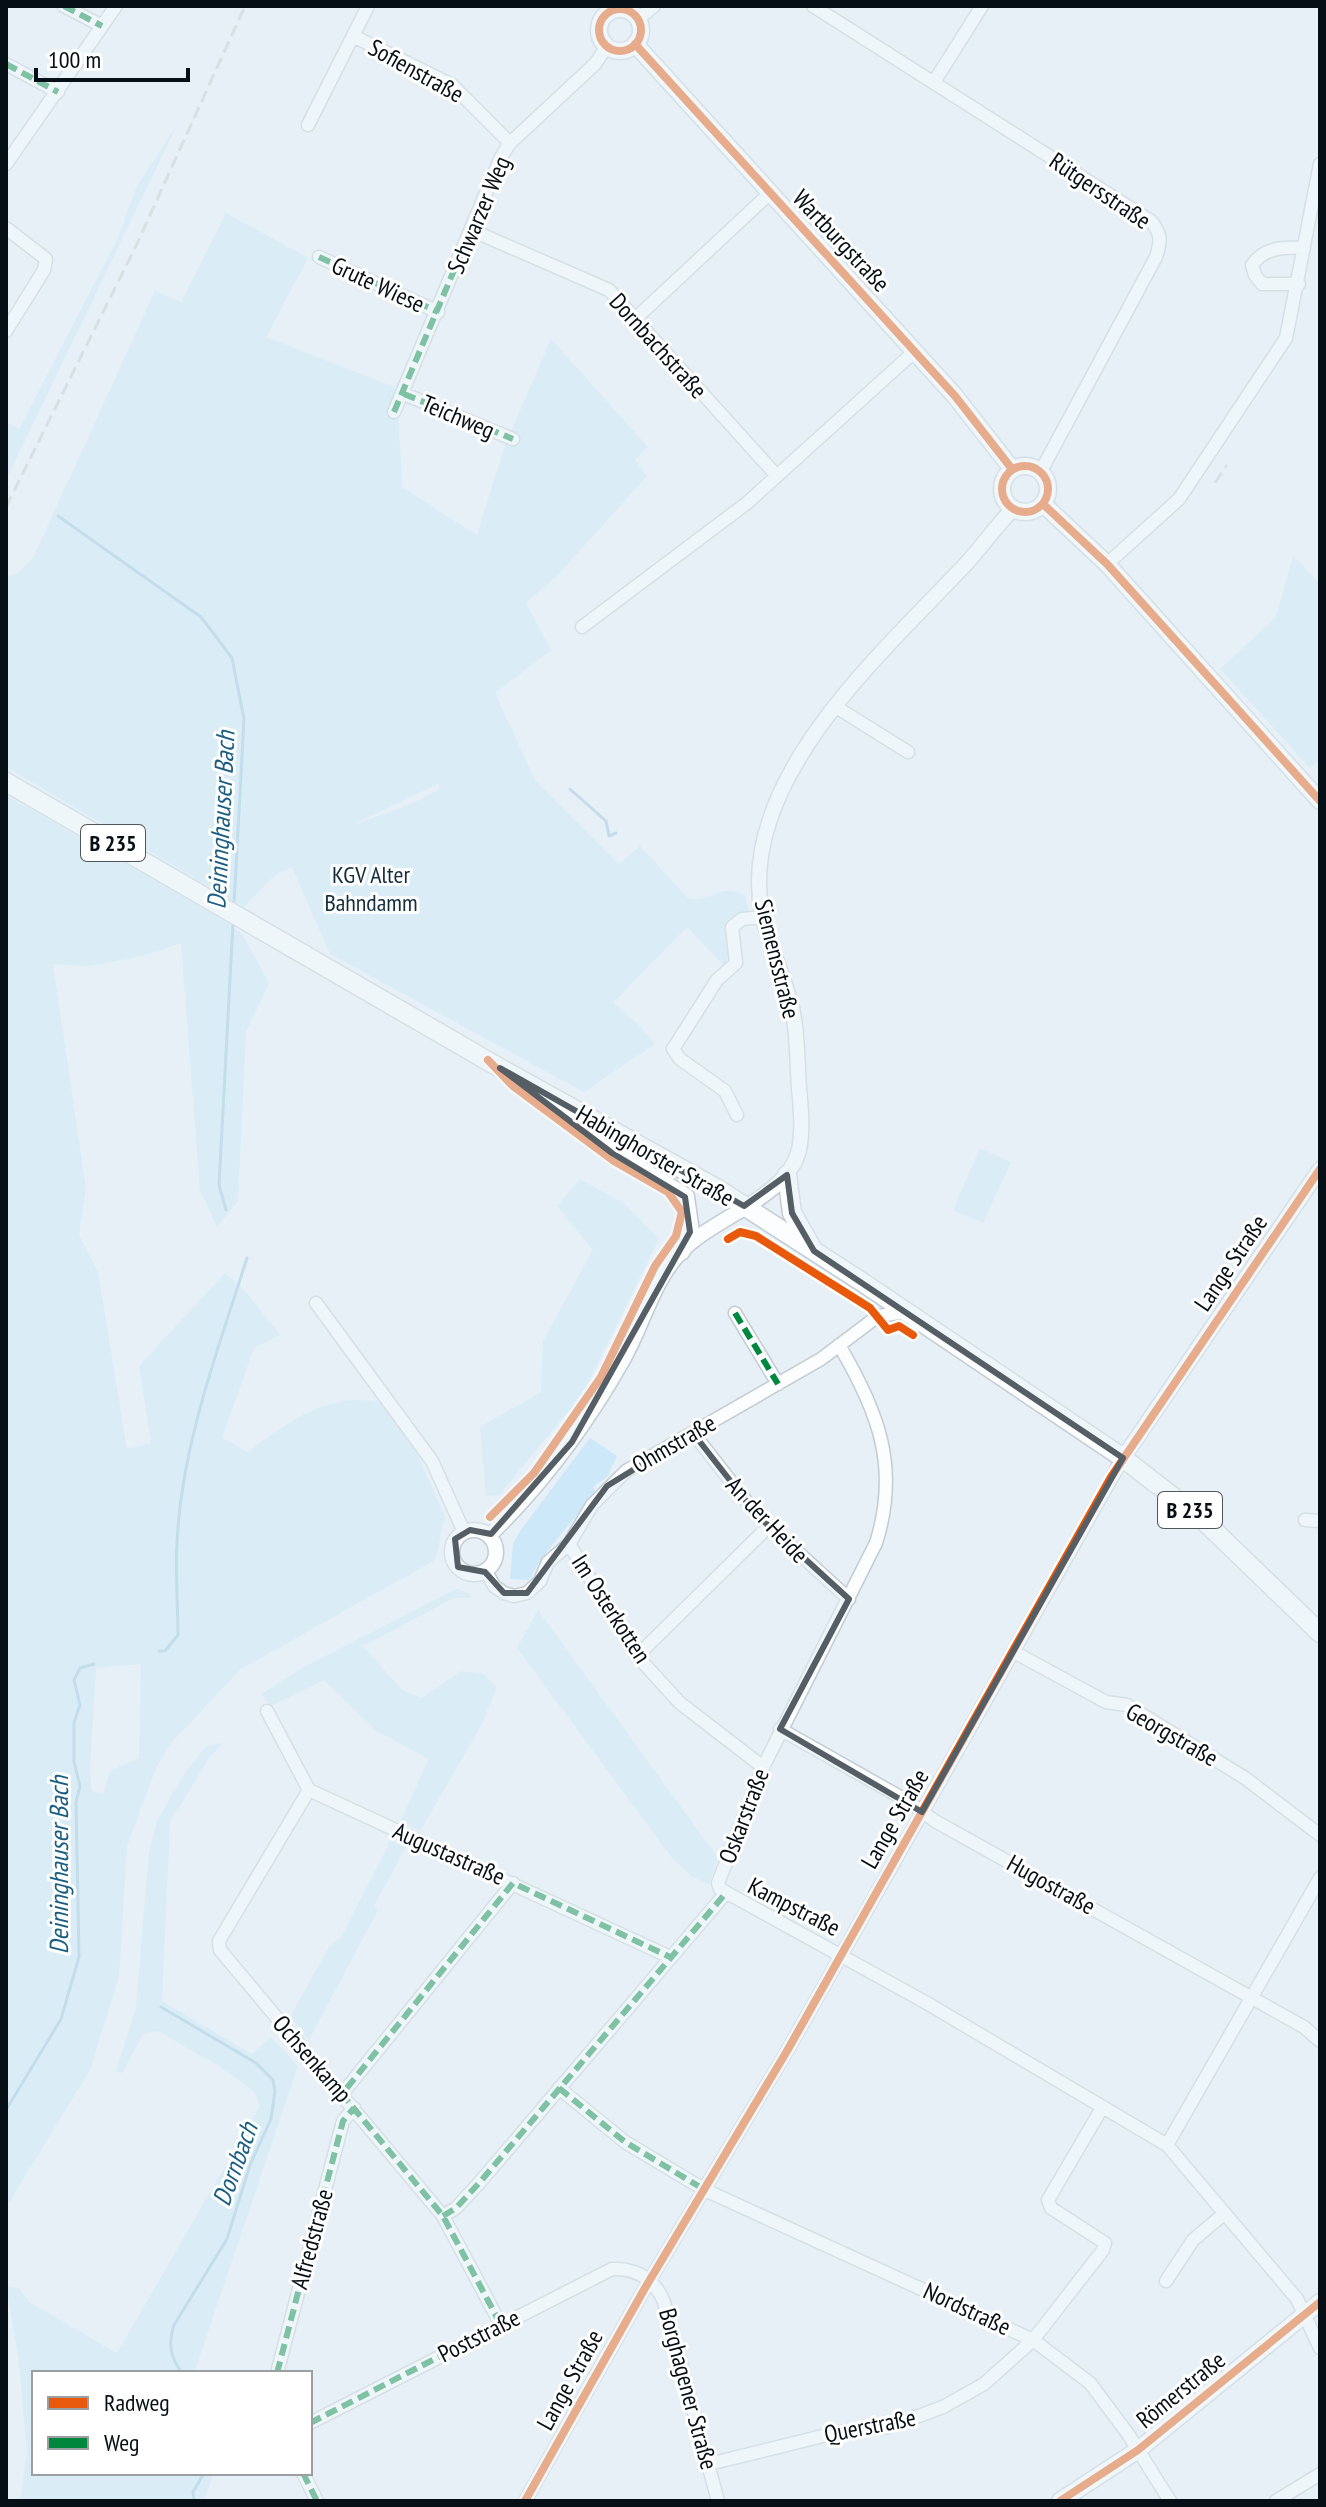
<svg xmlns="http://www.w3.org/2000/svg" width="1326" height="2507" viewBox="0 0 1326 2507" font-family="'PT Sans Narrow',sans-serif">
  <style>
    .green { fill: #cde8f9; fill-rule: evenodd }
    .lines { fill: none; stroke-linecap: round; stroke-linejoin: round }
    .stream { stroke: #9ac5de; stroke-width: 3 }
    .minor-casing { stroke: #c2ccd2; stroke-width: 15 }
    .tertiary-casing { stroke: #c2ccd2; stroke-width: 17 }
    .secondary-casing { stroke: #c2ccd2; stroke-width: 19 }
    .primary-casing { stroke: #c2ccd2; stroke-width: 21 }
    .minor { stroke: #fbfdfe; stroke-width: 12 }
    .tertiary { stroke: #fbfdfe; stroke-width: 14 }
    .secondary { stroke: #fbfdfe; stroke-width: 16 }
    .primary { stroke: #fbfdfe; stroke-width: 18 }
    .rail { stroke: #c9ccce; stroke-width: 3; stroke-dasharray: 12 6; stroke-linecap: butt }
    .quiet { stroke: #00873e; stroke-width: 6; stroke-dasharray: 12 6; stroke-linecap: butt }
    .cycleway-casing { stroke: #fff; stroke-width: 13 }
    .cycleway { stroke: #e8590c; stroke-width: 8 }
    .marked { fill: none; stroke: #545e64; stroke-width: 6; stroke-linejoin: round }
    .labels { text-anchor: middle; stroke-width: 6; stroke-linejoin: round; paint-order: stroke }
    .shield { fill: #fff; stroke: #50575b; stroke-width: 2 }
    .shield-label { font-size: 22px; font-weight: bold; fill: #050f15 }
    .street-label { font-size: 24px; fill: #050f15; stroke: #fff }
    .park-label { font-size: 24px; fill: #122d3c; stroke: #fff }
    .water-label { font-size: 26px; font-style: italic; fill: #1a5e81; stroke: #fff }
  </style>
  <rect width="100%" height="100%" fill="#e6f0f6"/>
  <path class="green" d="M178,123l-172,357v-58l13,7 98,-189 20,-54z
    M226,213l82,45 -42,79 131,51 5,99 75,48 28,-90 46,-106 97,108 -13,13 12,16 -91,101 -30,26 25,47 -56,43 40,87 84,84 21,-18 48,52c22,6 36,-17 57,-2l4,18 -14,3 -8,7 6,29 -6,15 -40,-41 -74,76 26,22 16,19 -71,48 -254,-138 -38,-87 -17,8 -31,32 -238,-140v-191l9,-1 18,-17 122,-267 26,11zM438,784l2,5 -29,15 -61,22z
    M1293,556l27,28v175l-10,9 -90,-99 56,-52z
    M6,795l218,125 19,15 26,48 -23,49 -8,169 -21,26 -17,-37 -19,-247 -35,12 -56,11 -37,-2 33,225 -7,46 19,37 29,177 24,-6 -12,-77 86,-93 22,20 33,42 -26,13 -32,90 26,14c41,-31 82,-62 135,-49l32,46 31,70c-8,12 -5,27 -11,41l-194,109 -69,73 -16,26 -29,78 -8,131 -29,93 -84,137zM141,1664l-2,94 -29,13 -7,23 -11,-3 -2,-21 6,-102z
    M980,1148l31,14 -28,61 -30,-13z
    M580,1179l45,25 34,35 -77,156 -83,100 -13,1 -6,-69 61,-35 2,-51 50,-91 -36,-44z
    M590,1438l27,18 -10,21 -14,10 2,4c-20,30 -49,56 -66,89l-19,-1 3,-35 7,-13z
    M456,1589l11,3 5,6h-18l-91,48 39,44 20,8 39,-27 22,3 14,13 -16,39 -61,105 -20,-9 29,-63 -54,-29 -51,-50 -53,26 -10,-12 43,-27z
    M538,1610l180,248 -9,26 -17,-7 -20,-19 -155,-210z
    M223,1743l-15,17 -38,62 -8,179 90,53 19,-17 27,29 -104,307h-160v100h180l-10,28h-184l7,-50 -9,-95 -12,-70 13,2 10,14 88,51 143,-247 -6,-15 -40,-28 -56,-32 -14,2 -22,40 -6,-2 20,-63 13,-156 8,-31 27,-47 22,-28z
    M391,1840l15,7 -32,59 4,4 -69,130 -19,-23 39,-70 12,-10z"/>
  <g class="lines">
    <path class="stream" d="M58,516l143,101 31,41 12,61 -10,185
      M570,789l36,32 3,15 7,-3
      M226,1210l-7,-25 14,-262
      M159,1651h6l13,-16c0,-30 -3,-62 -1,-92 4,-97 41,-193 70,-285
      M161,2007l95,56 17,17 2,11 -4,28 -21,46 -23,74 -53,86c-6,19 -4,32 8,48
      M6,2110l55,-91 18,-62 -3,-155 4,-16 -6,-24v-40l6,-17 -6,-25 6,-12 14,-4
      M194,2501l-1,-9 11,-19"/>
    <defs>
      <path id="minor" d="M64,6l38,20
        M813,6l338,215c11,14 10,20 5,36l-115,214
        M638,19l16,-13
        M353,36l99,49 58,58
        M6,64l52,28
        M934,82l48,-76
        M308,125l60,-119
        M6,164l110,-158
        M6,228l40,31 -2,11 -38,61
        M471,230l138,60 168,186
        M319,257l119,55
        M1299,284h-37l-7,-9 -3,-10c13,-18 31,-18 52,-17
        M635,319l134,-125
        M404,394l109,45
        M394,412l107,-255 9,-14 85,-79 12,-18
        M1107,564l72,-65 107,-161 34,-174
        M582,627l165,-124 167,-151
        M836,707l72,45
        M737,1115l-12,-24 -45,-32 -7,-10 44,-69 19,-17 -4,-36 10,-8 21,-2
        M316,1303l116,158 32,71
        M735,1313l43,71
        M839,1345c39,66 61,122 37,198l-113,224 -45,116 2,6 205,113 242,143 130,154 23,49
        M693,1433l64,82 92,84
        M1305,1520l15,1
        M569,1544l68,112 43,47 83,64
        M486,1571l8,15 10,7 10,3 13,-3 13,-12 8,-19 21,-18 23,-39 34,-34 195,-112 57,-43 28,-4
        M1014,1652l92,50 21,3 118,73 75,57
        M637,1656l132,-130
        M267,1711l42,79 361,167
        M780,1729l129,73 26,19 369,206 16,14
        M309,1790l-90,151 1,9 223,266 58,109
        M559,2088l66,54 80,48 328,150 57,43 38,51 42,67
        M342,2094l171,-211
        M1167,2145l153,-267
        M443,2216l13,-8 24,-26 245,-288
        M1166,2281l27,-41 32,-27
        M277,2373l66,-252 11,-13
        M310,2423l302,-154c25,-1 43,11 52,33l54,199
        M709,2464l130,-32 50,-5 54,-20 41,-23 49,-44 70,-90 2,-7 -54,-35 -3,-8 54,-92
        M303,2473l14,28
        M525,2501l120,-213 142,-237 336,-593
        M1276,2501l44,-27"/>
      <path id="tertiary" d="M1123,1458l197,-289
        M452 1552a22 22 0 1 1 44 0a22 22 0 1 1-44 0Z
        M489,1536c54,-53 98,-112 135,-178 19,-34 29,-76 55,-104 33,-37 108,-55 120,-104 4,-20 2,-42 0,-62 -2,-27 -1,-54 -7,-80 -8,-32 -23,-63 -30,-95 -26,-132 121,-261 202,-347 17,-18 31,-39 49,-57"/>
      <path id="secondary" d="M599 30a21 21 0 1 1 42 0a21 21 0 1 1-42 0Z
        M635,44l320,352 57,73
        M1002 489a23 23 0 1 1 46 0a23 23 0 1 1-46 0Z
        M1043,504l64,60 213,237
        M1060,2501l78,-51 182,-148"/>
      <path id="primary" d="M6,782l494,286 218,121 144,93 261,176 80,62 117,113
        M554,1108l58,45 73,44 5,35 -9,19
        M787,1175l5,38 20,35"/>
    </defs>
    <use href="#minor" class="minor-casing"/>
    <use href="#tertiary" class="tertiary-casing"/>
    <use href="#secondary" class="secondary-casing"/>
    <use href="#primary" class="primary-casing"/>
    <use href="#minor" class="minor"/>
    <use href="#tertiary" class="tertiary"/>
    <use href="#secondary" class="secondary"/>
    <use href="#primary" class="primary"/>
    <path class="rail" d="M1215,483l12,-18
      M6,507l129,-259 110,-242"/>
    <path class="quiet" d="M64,6l38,20
      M6,64l52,28
      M319,257l119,55
      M404,394l109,45
      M394,412l72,-170
      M735,1313l43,71
      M559,2088l66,54 80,48
      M443,2216l13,-8 24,-26 245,-288
      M277,2373l66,-252 11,-13
      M310,2423l191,-98 -58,-109 -101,-122 171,-211 157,74
      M303,2473l14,28"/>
    <defs>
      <path id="cycleway" d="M599 30a21 21 0 1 1 42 0a21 21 0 1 1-42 0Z
        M635,44l320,352 57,73
        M1002 489a23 23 0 1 1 46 0a23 23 0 1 1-46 0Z
        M1043,504l64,60 213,237
        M488,1060l25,26 101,75 54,31 14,20 -6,24 -21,30 -54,111 -67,96 -44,44
        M728,1239l12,-7 16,4 114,72 18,22 11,-4 14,9
        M525,2501l120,-213 142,-237 324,-574 209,-308
        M1060,2501l78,-51 182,-148"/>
    </defs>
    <use href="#cycleway" class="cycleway-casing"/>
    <use href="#cycleway" class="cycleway"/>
  </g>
  <path d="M0 0H1326V2507H0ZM500,1068l244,138 43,-31 5,38 22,38 309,207 -201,354 -142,-83 69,-130 -92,-84 -64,-82 -86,53 -80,107h-23l-19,-21 -27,-5 -3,-28 15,-9 21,4 81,-92 118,-210 -5,-35 -73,-44z" fill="#e6f0f6" fill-opacity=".55" fill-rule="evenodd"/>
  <path class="marked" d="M500,1068l244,138 43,-31 5,38 22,38 309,207 -201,354 -142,-83 69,-130 -92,-84 -64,-82 -86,53 -80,107h-23l-19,-21 -27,-5 -3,-28 15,-9 21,4 81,-92 118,-210 -5,-35 -73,-44z"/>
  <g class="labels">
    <g class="shield">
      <rect x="81" y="825" width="64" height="36" rx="6"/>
      <rect x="1158" y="1492" width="64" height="36" rx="6"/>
    </g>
    <g class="shield-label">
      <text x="113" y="851">B 235</text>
      <text x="1190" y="1518">B 235</text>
    </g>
    <g class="street-label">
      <text transform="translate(416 71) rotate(29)" y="8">Sofienstraße</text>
      <text transform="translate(1100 191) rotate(34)" y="8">Rütgersstraße</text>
      <text transform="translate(479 215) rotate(-67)" y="8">Schwarzer Weg</text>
      <text transform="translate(841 241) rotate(47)" y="8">Wartburgstraße</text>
      <text transform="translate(378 285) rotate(25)" y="8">Grute Wiese</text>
      <text transform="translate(658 346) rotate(48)" y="8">Dornbachstraße</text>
      <text transform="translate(458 417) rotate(23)" y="8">Teichweg</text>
      <text transform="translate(777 959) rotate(76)" y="8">Siemensstraße</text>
      <text transform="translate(655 1156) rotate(30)" y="8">Habinghorster Straße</text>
      <text transform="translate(1231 1263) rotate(-56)" y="8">Lange Straße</text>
      <text transform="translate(674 1444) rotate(-30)" y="8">Ohmstraße</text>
      <text transform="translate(767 1520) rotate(47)" y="8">An der Heide</text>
      <text transform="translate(611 1609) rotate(57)" y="8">Im Osterkotten</text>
      <text transform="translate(1172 1735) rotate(30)" y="8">Georgstraße</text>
      <text transform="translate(744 1816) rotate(-69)" y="8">Oskarstraße</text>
      <text transform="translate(895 1819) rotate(-60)" y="8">Lange Straße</text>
      <text transform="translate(449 1854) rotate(24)" y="8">Augustastraße</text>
      <text transform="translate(1051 1885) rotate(29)" y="8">Hugostraße</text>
      <text transform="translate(794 1907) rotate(27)" y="8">Kampstraße</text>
      <text transform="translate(312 2059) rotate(49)" y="8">Ochsenkamp</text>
      <text transform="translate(312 2239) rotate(-75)" y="8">Alfredstraße</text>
      <text transform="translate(967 2309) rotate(25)" y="8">Nordstraße</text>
      <text transform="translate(479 2336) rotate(-27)" y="8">Poststraße</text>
      <text transform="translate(570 2380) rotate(-61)" y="8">Lange Straße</text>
      <text transform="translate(688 2389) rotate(75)" y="8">Borghagener Straße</text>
      <text transform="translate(1181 2390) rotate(-39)" y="8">Römerstraße</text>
      <text transform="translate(870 2426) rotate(-11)" y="8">Querstraße</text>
    </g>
    <g class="park-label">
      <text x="371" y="883">KGV Alter<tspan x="371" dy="28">Bahndamm</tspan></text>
    </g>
    <g class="water-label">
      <text transform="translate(221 820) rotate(-87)" y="9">Deininghauser Bach</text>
      <text transform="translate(59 1865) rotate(-90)" y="9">Deininghauser Bach</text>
      <text transform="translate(235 2164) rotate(-70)" y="9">Dornbach</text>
    </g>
  </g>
  <rect width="1326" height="2507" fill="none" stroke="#050f15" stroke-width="16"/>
  <rect x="32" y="2371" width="280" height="104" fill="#ffffff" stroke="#9b9fa1" stroke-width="2"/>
  <rect x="48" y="2397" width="40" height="12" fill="#e8590c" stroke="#9b9fa1" stroke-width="2"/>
  <text x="104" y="2411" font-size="24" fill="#050f15">Radweg</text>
  <rect x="48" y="2437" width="40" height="12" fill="#00873e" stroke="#9b9fa1" stroke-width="2"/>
  <text x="104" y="2451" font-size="24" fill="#050f15">Weg</text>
  <path d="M36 68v12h152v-12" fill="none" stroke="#050f15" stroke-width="4"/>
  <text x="48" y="68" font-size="24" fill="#050f15" stroke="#ffffff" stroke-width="6" paint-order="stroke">100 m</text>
</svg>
